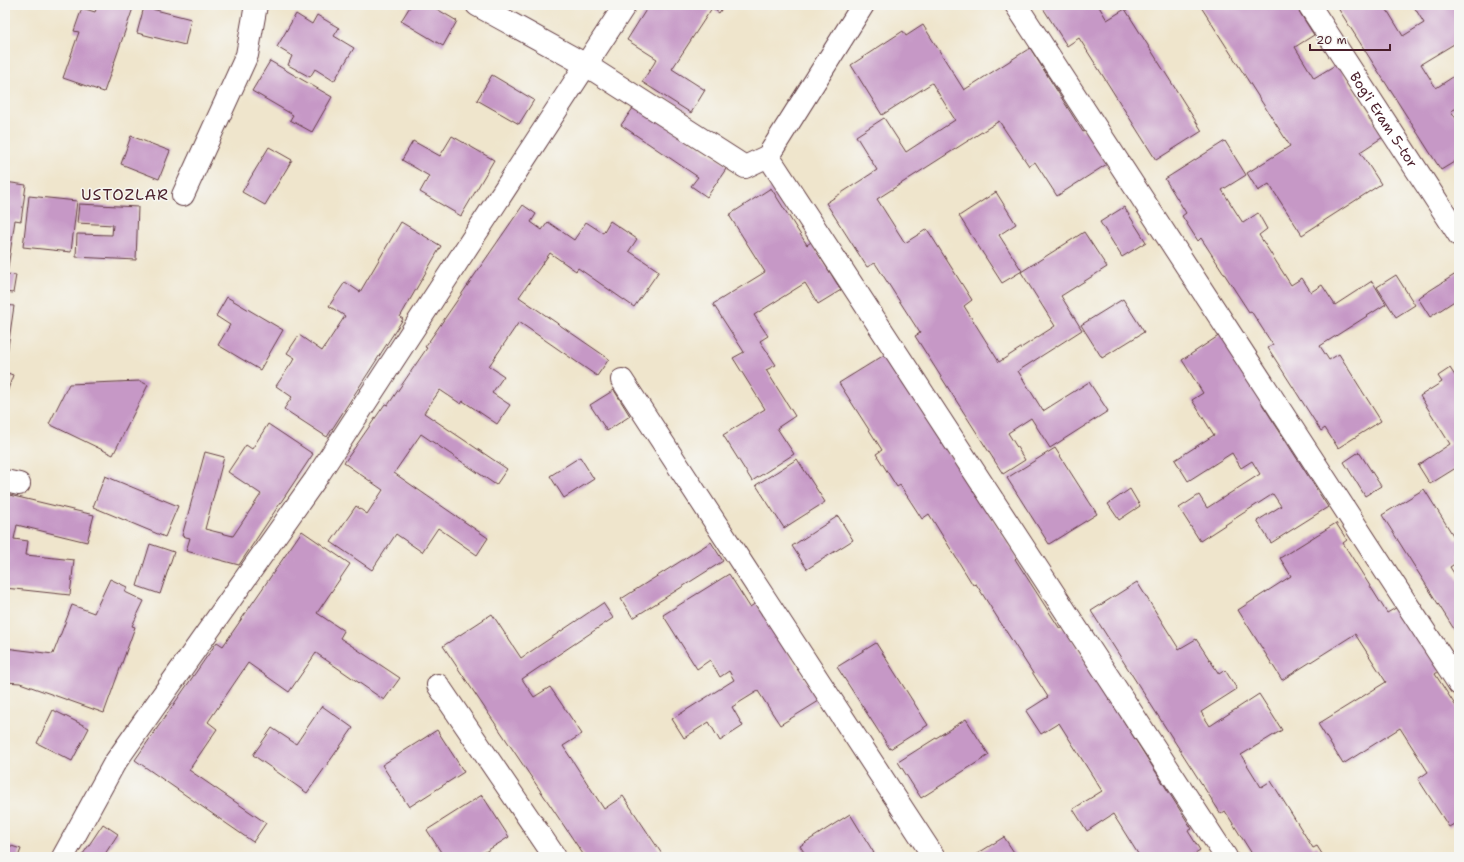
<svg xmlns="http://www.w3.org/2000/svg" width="1464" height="862" viewBox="0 0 1464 862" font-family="'Shantell Sans',sans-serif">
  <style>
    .building { fill: #c698c6 }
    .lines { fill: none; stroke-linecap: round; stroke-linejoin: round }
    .street-casing { stroke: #633d43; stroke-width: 24 }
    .street { stroke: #fff; stroke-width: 22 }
    .labels { text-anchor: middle; stroke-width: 3; stroke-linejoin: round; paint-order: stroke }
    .street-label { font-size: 14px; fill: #4a1f2b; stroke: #f6f6f2 }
    .quarter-label { font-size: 16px; letter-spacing: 1px; fill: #4a1f2b; stroke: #f6f6f2 }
  </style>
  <rect width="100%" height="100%" fill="#f6f6f2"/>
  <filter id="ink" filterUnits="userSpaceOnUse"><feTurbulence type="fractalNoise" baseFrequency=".025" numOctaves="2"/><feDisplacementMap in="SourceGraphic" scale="8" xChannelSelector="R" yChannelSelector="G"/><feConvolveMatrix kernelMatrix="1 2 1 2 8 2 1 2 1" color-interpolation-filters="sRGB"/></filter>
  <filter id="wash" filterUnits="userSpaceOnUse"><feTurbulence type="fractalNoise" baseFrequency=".012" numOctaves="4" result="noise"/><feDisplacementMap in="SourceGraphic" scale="16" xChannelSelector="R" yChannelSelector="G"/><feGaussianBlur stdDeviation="0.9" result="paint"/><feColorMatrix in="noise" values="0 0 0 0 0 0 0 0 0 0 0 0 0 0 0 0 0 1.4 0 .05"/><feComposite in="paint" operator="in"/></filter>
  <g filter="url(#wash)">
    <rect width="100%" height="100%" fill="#efe5cc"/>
    <g id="blocks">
      <path class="building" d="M98,5h27l8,3 -29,84 -41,-14 16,-46 -5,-1 8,-23 13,4z
        M411,5h19l27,16 -14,25 -42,-25z
        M649,5h75l-5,8 -7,-5 -40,61 33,21 -14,23 -49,-31 15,-23 -30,-19z
        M1041,5h57l9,15 18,-11 77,122 -46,29 -77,-122 -12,8z
        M1204,5h64l2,3 4,-3h21l19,30 -19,12 19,31 23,-14 46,73 -23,15 21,32 -79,51 -33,-51 -11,7 -11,-18 43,-27 -89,-139z
        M1336,5h48l19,31 21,-13 -11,-18h46v36l-38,23 15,24 23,-15v34l-8,4 8,12v36l-18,11z
        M144,7l47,12 -6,26 -48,-12z
        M296,14l16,10 5,-9 22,13 -5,8 20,12 -20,33 -19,-12 -5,8 -22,-12 4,-9 -15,-9z
        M923,25l41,65 66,-42 53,84 3,-2 21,34 -50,32 -22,-34 -6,4 -30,-45 -122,78 28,44 22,-14 45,71 -8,6 35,56 56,-36 -34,-54 63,-40 23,35 -46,29 21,34 -64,41 25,40 46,-29 19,29 -58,37 -19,-30 -23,15 17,27 -22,14 -88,-138 5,-3 -45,-70 -8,4 -41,-64 51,-33 -21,-34 28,-18 22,34 49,-32 -23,-37 -50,32 -31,-50 52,-34 3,5z
        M270,61l62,36 -20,35 -22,-12 3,-5 -41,-24z
        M492,75l42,25 -15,24 -42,-24z
        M636,104l92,62 -21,31 -16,-11 7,-9 -77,-52z
        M131,136l39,15 -11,28 -38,-15z
        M452,136l42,24 -33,56 -41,-24 9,-16 -27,-16 11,-19 27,15z
        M1225,141l21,34 -24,15 21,33 15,-10 9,16 -8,6 32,50 11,-7 9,14 11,-7 13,20 37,-24 14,23 -66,42 9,14 10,-6 42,67 -43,27 -13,-20 -4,3 -53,-83 5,-3 -22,-34 -2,1 -48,-74 -3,3 -16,-25 4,-3 -21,-34z
        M269,147l23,13 -27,45 -23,-13z
        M5,182l21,3 -5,36 -6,-1 -8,54 9,1 -3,18 -8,-1z
        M771,188l36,57 4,-3 30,48 -23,14 -13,-21 -51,32 14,21 -8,5 16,24 -10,5 29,46 -18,12 17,26 -42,27 -29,-46 42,-26 -32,-51 11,-6 -31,-48 52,-32 -36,-57z
        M996,192l20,32 -17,11 23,36 -20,12 -43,-67z
        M29,196l48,5 -6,51 -48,-5z
        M79,204l59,3 -2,53 -60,-3 1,-23 35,1 1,-10 -36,-2z
        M523,205l13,9 -5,8 11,8 6,-8 26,18 12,-18 17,11 7,-12 27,18 -8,12 30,20 -25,36 -56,-39 -2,3 -26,-18 -31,44 90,62 -12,17 -78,-54 -30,44 15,10 -12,17 18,12 -13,19 -34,-23 -2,3 -21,-14 -16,23 83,56 -11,16 -75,-51 -27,39 94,65 -11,17 -39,-27 -16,24 -26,-18 -24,36 -41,-28 25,-36 11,8 16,-24 -39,-27 41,-59 3,1 39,-57 -2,-1z
        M1124,207l22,35 -24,15 -22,-35z
        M401,222l40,24 -41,71 3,2 -76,118 -43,-28 8,-12 -16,-11 19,-28 -8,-5 12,-18 23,16 23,-35 -16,-10 16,-24 15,10z
        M1459,272v26l-29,19 -12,-19z
        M1396,275l19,30 -19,12 -19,-30z
        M227,297l56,33 -23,40 -42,-25 12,-20 -14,-9z
        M1123,299l21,33 -42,26 -21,-33z
        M5,305l9,1 -8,55h-1z
        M1223,333l44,68 -5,3 66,103 -57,36 -14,-22 24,-15 -8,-12 -73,47 -21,-33 20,-13 8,13 53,-34 -8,-13 -11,7 -9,-15 -44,28 -13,-21 39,-25 -22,-35 11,-7 -21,-33z
        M886,354l131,203 -2,2 45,70 4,-2 128,202 -4,2 12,19 -11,7h-35l-2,-3 -4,3h-8l-27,-43 -26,17 -14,-22 29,-18 -43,-68 -18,11 -15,-23 22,-14 -72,-113 -3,1 -44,-71 -7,5 -22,-34 -3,2 -21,-33 6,-4 -43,-67z
        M1450,368l9,14v84l-29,18 -12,-19 32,-21 -30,-48 22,-14 -4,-6z
        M5,372l8,3 -8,23z
        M140,381l8,4 -35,70 -64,-31 20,-40z
        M614,390l16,26 -23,15 -17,-26z
        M268,424l45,30 -74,111 -53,-14 4,-13 -8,-2 23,-84 19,5 -19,72 28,7 28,-42 -33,-22 18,-27 6,4z
        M1055,448l42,66 -48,30 -42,-66z
        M1359,452l22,34 -16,10 -21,-34z
        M580,457l14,22 -30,19 -14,-22z
        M797,459l28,43 -41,26 -28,-43z
        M105,476l73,30 -13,31 -72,-30z
        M1130,489l10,17 -21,14 -11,-16z
        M1424,489l32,51 3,-2v23l-9,6 9,14v56l-77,-122z
        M5,494l89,21 -7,27 -70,-17 -3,14 14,2 -2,14 48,5 -4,35 -65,-7z
        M838,516l15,24 -46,29 -15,-23z
        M1336,523l11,17 -4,3 44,70 14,-8 41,64 -7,5 24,37v110l-10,6 -31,-48 10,-7 -28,-44 -57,36 -25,-40 68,-42 -31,-48 -73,46 -44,-70 53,-34 -11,-18z
        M302,531l48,33 -33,49 27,18 -4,7 60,40 -16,22 -68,-47 -27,39 -41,-29 -40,59 9,7 -28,41 77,53 -13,19 -118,-82 82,-118 6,4z
        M711,542l12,19 -90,57 -12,-19z
        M150,544l24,8 -14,42 -23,-8z
        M729,574l21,33 6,-4 63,98 -39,24 -22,-34 -26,16 11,19 -23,15 -11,-19 -25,16 -12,-19 62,-39 -5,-9 -9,6 -10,-17 -13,9 -34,-54z
        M110,579l17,8 -2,5 19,9 -12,25 3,1 -31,86 -84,-30 -15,-1v-34l48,6 19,-49 22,8z
        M1137,582l42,67 17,-10 23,35 6,-4 12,19 -36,23 9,14 49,-32 23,36 -41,25 20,32 10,-6 42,67 4,-2 7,11h-70l-29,-46 -4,3 -130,-203z
        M603,603l10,15 -91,61 12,18 16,-10 32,47 -19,12 41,63 19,-13 41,61h-79l-142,-211 49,-32 29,44z
        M876,643l52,82 -38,24 -53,-82z
        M322,706l31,22 -46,65 -54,-38 19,-27 24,16z
        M53,710l36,18 -17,33 -35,-18z
        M966,719l23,36 -68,43 -23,-36z
        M437,730l27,42 -55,35 -27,-42z
        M482,795l27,42 -32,20h-33l-17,-27z
        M850,814l24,39 -7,4h-60l-7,-11z
        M103,824l15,10 -15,23h-22z
        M1004,837l13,20h-45z
        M5,844l16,5 -3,8h-13z"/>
    </g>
  </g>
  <g filter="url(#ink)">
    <use href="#blocks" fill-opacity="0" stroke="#633d43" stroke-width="1"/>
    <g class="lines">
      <defs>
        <g id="street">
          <path d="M477,5l109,60 159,102 23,-11 95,-151"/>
          <path d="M1016,5l443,679"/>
          <path id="s1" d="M1309,5l150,230"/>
          <path d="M768,156l458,701"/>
          <path d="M183,195l64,-140 9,-50"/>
          <path d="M622,380l312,477"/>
          <path d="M5,481l14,3"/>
          <path d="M438,685l117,172"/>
          <path d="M63,857l51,-93 201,-284 310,-475"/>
        </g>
      </defs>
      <use href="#street" class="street-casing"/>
      <use href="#street" class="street"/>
    </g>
  </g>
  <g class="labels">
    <g class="street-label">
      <text dy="5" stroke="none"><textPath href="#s1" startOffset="137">Bog'i Eram 5-tor</textPath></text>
    </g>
    <g class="quarter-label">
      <text x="125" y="200">USTOZLAR</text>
    </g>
  </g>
  <rect width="1464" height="862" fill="none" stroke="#f6f6f2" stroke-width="20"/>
  <path d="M1310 44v6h80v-6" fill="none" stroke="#4a1f2b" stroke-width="2"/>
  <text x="1316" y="44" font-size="12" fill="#4a1f2b" stroke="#f6f6f2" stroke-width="3" paint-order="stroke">20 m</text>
</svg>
